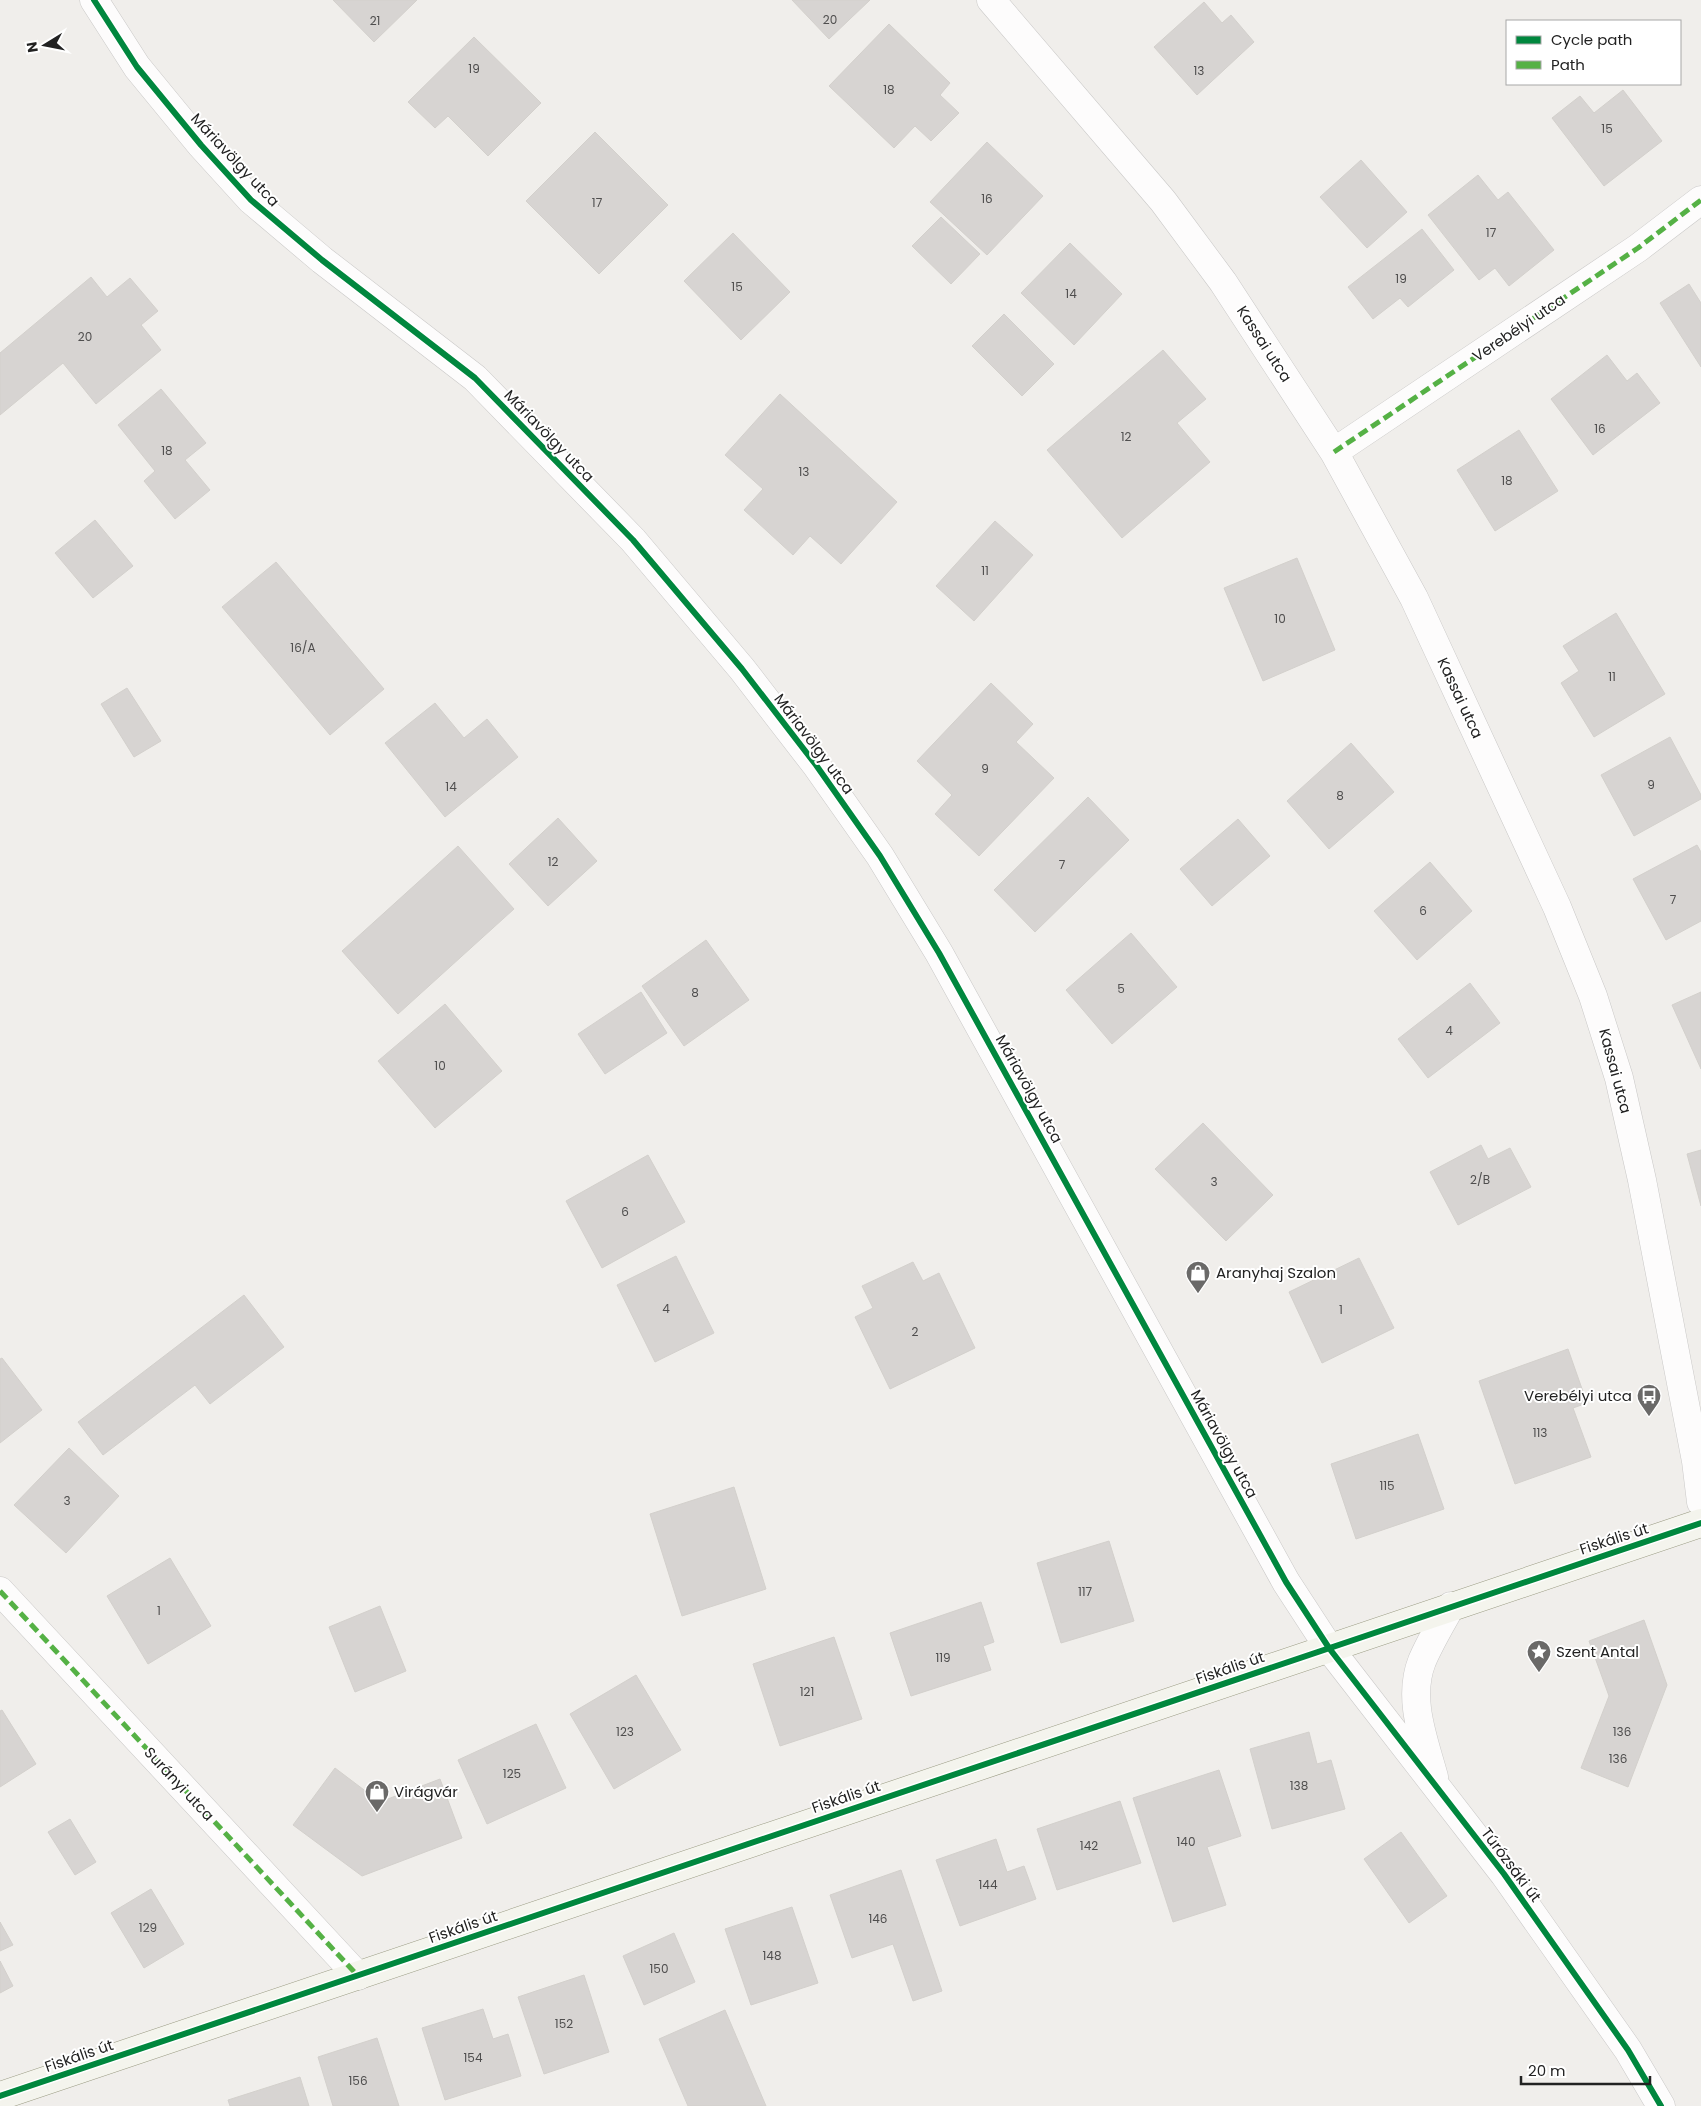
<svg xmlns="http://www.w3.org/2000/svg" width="1701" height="2106" viewBox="0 0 1701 2106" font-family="Poppins,sans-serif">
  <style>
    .building { fill: #d7d4d2; stroke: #d3d0cc }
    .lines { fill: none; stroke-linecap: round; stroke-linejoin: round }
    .street-casing { stroke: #c9c8c7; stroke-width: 29 }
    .secondary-casing { stroke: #999a82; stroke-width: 29 }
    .street { stroke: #fdfcfc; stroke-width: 28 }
    .secondary { stroke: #f4f4ed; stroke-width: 28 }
    .quiet { stroke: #55b145; stroke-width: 5; stroke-dasharray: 10 5; stroke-linecap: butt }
    .cycleway-casing { stroke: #fff; stroke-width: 9 }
    .cycleway { stroke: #00873e; stroke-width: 6 }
    .labels { text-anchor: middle; stroke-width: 4; stroke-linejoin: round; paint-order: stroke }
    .number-label { font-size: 12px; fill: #4f4e4e }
    .street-label { font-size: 15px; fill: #222; stroke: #fff }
    .poi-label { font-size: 15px; fill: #222; stroke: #fff; text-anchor: start }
  </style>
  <rect width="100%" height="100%" fill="#f0eeeb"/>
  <path class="building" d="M333,0h84l-43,42z
    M792,0h78l-41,39z
    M1204,2l18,21 9,-8 23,27 -57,53 -43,-48z
    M889,24l61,59 -10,12 19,18 -28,28 -16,-15 -21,22 -65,-62z
    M474,37l67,66 -53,53 -40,-40 -13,12 -27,-26z
    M1623,90l39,51 -58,45 -52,-68 28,-22 14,17z
    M595,132l73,73 -69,69 -73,-73z
    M987,142l56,54 -56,59 -57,-53z
    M1361,160l46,52 -40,36 -47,-51z
    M1478,175l20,25 10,-8 46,58 -45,36 -14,-18 -16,12 -51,-65z
    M941,217l39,37 -29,30 -39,-38z
    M1422,229l32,41 -46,37 -8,-9 -27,21 -25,-32z
    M733,233l57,59 -49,48 -57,-59z
    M1070,243l52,51 -48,51 -53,-52z
    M91,277l16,20 23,-19 28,33 -17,14 20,25 -65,54 -33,-41 -63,52v-62z
    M1689,284l12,19v64l-41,-64z
    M1004,314l50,50 -32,32 -50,-50z
    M1163,350l43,49 -29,24 33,39 -88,76 -75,-88z
    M1607,355l20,26 10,-8 23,30 -67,52 -42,-56z
    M161,389l45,54 -21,17 25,30 -35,29 -31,-38 11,-10 -37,-46z
    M780,394l117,108 -56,62 -31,-28 -17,19 -49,-45 19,-21 -38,-34z
    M1519,430l39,61 -63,40 -38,-61z
    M95,520l38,46 -40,32 -38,-45z
    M995,521l38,34 -59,66 -38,-35z
    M1297,558l38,92 -72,31 -39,-93z
    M276,562l108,127 -54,46 -108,-128z
    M1616,613l49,81 -71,43 -33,-54 18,-12 -16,-25z
    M991,683l42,41 -17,18 38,36 -75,78 -44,-42 17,-19 -35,-34z
    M127,688l34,53 -27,16 -33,-53z
    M435,703l29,35 23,-19 31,38 -73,60 -60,-74z
    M1670,737l31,58v4l-67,37 -33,-61z
    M1351,743l43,49 -65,57 -42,-48z
    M1088,797l41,43 -94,92 -41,-42z
    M558,818l39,43 -49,45 -39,-42z
    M1238,819l32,37 -58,50 -32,-37z
    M1697,845l4,7v69l-35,19 -33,-61z
    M458,846l56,63 -116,105 -56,-63z
    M1430,862l42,49 -55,49 -43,-49z
    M1131,933l46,54 -65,57 -46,-54z
    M706,940l43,60 -65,46 -42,-60z
    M1470,983l30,40 -72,55 -30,-39z
    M641,992l26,41 -62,41 -27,-40z
    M1701,992v77l-29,-64z
    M445,1004l57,67 -67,57 -57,-67z
    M1203,1123l70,72 -47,46 -71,-72z
    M1481,1145l7,14 22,-11 21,39 -73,38 -28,-53z
    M1701,1150v56l-14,-52z
    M648,1155l37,67 -83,46 -36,-67z
    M676,1256l38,77 -59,29 -38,-77z
    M1359,1258l35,70 -72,35 -33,-71z
    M913,1262l10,19 16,-8 36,75 -85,41 -35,-72 18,-9 -11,-22z
    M244,1295l40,52 -74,57 -15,-19 -92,70 -25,-33z
    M1568,1349l19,54 -14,5 18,49 -76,27 -36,-103z
    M2,1358l40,52 -42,33v-84z
    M1418,1434l26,75 -88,30 -25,-75z
    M69,1448l50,48 -53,57 -52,-48z
    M734,1487l32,102 -84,27 -32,-102z
    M1109,1541l25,80 -73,22 -24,-80z
    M170,1558l41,68 -63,38 -41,-68z
    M981,1602l13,40 -11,4 8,24 -80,26 -21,-63z
    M380,1606l26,65 -51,21 -26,-65z
    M1644,1620l23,65 -39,102 -47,-19 28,-72 -20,-55z
    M834,1637l28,82 -82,27 -27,-82z
    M636,1675l45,75 -67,39 -44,-75z
    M2,1710l34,54 -36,23v-76z
    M536,1724l30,64 -79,36 -29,-64z
    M1309,1732l8,32 14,-4 14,49 -73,20 -22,-80z
    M335,1768l45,34 60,-23 22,59 -100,38 -69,-51z
    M1219,1770l22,66 -34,11 19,58 -53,17 -40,-124z
    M1120,1801l21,62 -84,27 -20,-61z
    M70,1819l26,43 -21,13 -27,-43z
    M1401,1832l46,64 -38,27 -45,-64z
    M996,1839l11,33 17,-6 12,33 -76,27 -24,-66z
    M901,1870l41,121 -29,10 -20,-57 -41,14 -22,-63z
    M151,1889l33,55 -40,24 -33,-55z
    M792,1907l26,76 -67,22 -26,-76z
    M0,1922l13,23 -13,6z
    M674,1933l21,49 -51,23 -21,-49z
    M0,1961l13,25 -13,7z
    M584,1975l25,77 -65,22 -26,-77z
    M483,2009l10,30 15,-5 13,42 -76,24 -23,-72z
    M725,2010l41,96h-78l-29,-67z
    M377,2038l22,68h-66l-15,-49z
    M300,2077l9,29h-79l-2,-6z"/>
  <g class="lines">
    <defs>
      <path id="street" d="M94,0l43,67 64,78 50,55 71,60 153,118 158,162 109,129 74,96 64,91 59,97 347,629 43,66 175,226 124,176 33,56
        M991,0l172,201 60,81 111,170 80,146 143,309 36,89 26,82 23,102 54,281 5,41
        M1334,452l304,-204 63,-48
        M0,1591l358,385
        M1434,1777c-10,-37 -27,-78 -12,-116 8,-19 19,-37 29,-55"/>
      <path id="secondary" d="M0,2096l1701,-573"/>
    </defs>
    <use href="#street" class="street-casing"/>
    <use href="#secondary" class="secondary-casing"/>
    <use href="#street" class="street"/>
    <use href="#secondary" class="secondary"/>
    <path class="quiet" d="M1334,452l304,-204 63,-48
      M0,1591l358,385"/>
    <defs>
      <path id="cycleway" d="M94,0l43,67 64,78 50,55 71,60 153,118 158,162 109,129 74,96 64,91 59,97 347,629 43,66 175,226 124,176 33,56
        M0,2096l1701,-573"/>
    </defs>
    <use href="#cycleway" class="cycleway-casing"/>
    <use href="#cycleway" class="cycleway"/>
  </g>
  <defs>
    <symbol id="shop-pin" viewBox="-11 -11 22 30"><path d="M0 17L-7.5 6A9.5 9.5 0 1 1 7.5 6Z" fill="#6a6968" stroke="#fff"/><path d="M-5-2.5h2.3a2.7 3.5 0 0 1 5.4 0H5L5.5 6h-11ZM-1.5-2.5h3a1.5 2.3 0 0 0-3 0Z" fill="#fff"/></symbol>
    <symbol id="bus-pin" viewBox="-11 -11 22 30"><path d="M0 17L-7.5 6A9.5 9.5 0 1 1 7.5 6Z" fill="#6a6968" stroke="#fff"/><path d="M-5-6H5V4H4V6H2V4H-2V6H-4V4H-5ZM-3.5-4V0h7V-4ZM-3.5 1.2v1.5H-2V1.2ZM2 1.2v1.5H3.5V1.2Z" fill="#fff"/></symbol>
    <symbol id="sight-pin" viewBox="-11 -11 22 30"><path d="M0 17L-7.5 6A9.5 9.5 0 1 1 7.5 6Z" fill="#6a6968" stroke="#fff"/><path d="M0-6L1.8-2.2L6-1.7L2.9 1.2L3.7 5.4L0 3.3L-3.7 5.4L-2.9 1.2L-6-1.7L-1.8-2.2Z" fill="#fff"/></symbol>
  </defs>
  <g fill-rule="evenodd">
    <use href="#shop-pin" x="1184" y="1259" width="28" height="38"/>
    <use href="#bus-pin" x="1635" y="1382" width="28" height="38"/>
    <use href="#sight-pin" x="1525" y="1638" width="28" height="38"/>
    <use href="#shop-pin" x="363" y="1778" width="28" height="38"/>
  </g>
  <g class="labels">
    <g class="number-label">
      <text x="830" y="24">20</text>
      <text x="375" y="25">21</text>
      <text x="474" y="73">19</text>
      <text x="1199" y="75">13</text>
      <text x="889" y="94">18</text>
      <text x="1607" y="133">15</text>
      <text x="987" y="203">16</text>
      <text x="597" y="207">17</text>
      <text x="1491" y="237">17</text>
      <text x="1401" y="283">19</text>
      <text x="737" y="291">15</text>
      <text x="1071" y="298">14</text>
      <text x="85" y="341">20</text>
      <text x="1600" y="433">16</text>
      <text x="1126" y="441">12</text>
      <text x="167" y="455">18</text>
      <text x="804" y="476">13</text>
      <text x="1507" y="485">18</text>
      <text x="985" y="575">11</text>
      <text x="1280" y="623">10</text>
      <text x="303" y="652">16/A</text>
      <text x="1612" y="681">11</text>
      <text x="985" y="773">9</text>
      <text x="1651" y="789">9</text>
      <text x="451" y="791">14</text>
      <text x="1340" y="800">8</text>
      <text x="553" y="866">12</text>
      <text x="1062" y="869">7</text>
      <text x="1673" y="904">7</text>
      <text x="1423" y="915">6</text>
      <text x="1121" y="993">5</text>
      <text x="695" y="997">8</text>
      <text x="1449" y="1035">4</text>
      <text x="440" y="1070">10</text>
      <text x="1480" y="1184">2/B</text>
      <text x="1214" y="1186">3</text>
      <text x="625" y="1216">6</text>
      <text x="666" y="1313">4</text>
      <text x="1341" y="1314">1</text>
      <text x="915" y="1336">2</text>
      <text x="1540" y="1437">113</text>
      <text x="1387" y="1490">115</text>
      <text x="67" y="1505">3</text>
      <text x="1085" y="1596">117</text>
      <text x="159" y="1615">1</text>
      <text x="943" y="1662">119</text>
      <text x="807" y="1696">121</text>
      <text x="625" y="1736">123</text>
      <text x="1622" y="1736">136</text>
      <text x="1618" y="1763">136</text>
      <text x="512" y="1778">125</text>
      <text x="1299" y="1790">138</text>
      <text x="1186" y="1846">140</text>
      <text x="1089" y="1850">142</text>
      <text x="988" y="1889">144</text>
      <text x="878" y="1923">146</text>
      <text x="148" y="1932">129</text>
      <text x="772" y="1960">148</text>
      <text x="659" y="1973">150</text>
      <text x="564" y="2028">152</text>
      <text x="473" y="2062">154</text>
      <text x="358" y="2085">156</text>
    </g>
    <g class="street-label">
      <text transform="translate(235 160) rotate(47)" y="5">Máriavölgy utca</text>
      <text transform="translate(1519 328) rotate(-34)" y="5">Verebélyi utca</text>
      <text transform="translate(1264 344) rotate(57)" y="5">Kassai utca</text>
      <text transform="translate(549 436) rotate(46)" y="5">Máriavölgy utca</text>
      <text transform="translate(1460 698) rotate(65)" y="5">Kassai utca</text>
      <text transform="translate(814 744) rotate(53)" y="5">Máriavölgy utca</text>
      <text transform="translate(1615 1071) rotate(75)" y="5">Kassai utca</text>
      <text transform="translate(1029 1089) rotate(61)" y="5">Máriavölgy utca</text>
      <text transform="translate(1224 1444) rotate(61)" y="5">Máriavölgy utca</text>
      <text transform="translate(1614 1539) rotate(-18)" y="5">Fiskális út</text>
      <text transform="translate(1230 1668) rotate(-19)" y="5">Fiskális út</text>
      <text transform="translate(179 1784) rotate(47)" y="5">Surányi utca</text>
      <text transform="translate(846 1797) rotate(-19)" y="5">Fiskális út</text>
      <text transform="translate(1511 1865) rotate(53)" y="5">Túrózsáki út</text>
      <text transform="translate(463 1927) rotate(-19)" y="5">Fiskális út</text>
      <text transform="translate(79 2056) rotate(-19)" y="5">Fiskális út</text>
    </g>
    <g class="poi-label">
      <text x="1216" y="1278">Aranyhaj Szalon</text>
      <text x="1632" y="1401" text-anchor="end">Verebélyi utca</text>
      <text x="1556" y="1657">Szent Antal</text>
      <text x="394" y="1797">Virágvár</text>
    </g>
  </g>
  <rect x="1506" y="20" width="175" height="65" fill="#ffffff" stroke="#a7a7a7"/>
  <rect x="1516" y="36" width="25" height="8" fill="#00873e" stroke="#a7a7a7"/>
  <text x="1551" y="45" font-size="15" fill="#222222">Cycle path</text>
  <rect x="1516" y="61" width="25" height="8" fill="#55b145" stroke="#a7a7a7"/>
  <text x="1551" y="70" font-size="15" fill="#222222">Path</text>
  <g transform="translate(45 45) rotate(260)" stroke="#ffffff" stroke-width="4" paint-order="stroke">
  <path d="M0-4L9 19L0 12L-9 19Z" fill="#222222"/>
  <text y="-8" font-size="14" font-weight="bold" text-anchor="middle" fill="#222222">N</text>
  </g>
  <path d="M1521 2076v8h129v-8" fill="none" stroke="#222222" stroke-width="2.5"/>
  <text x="1528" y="2076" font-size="15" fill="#222222" stroke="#ffffff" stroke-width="4" paint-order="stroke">20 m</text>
</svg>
